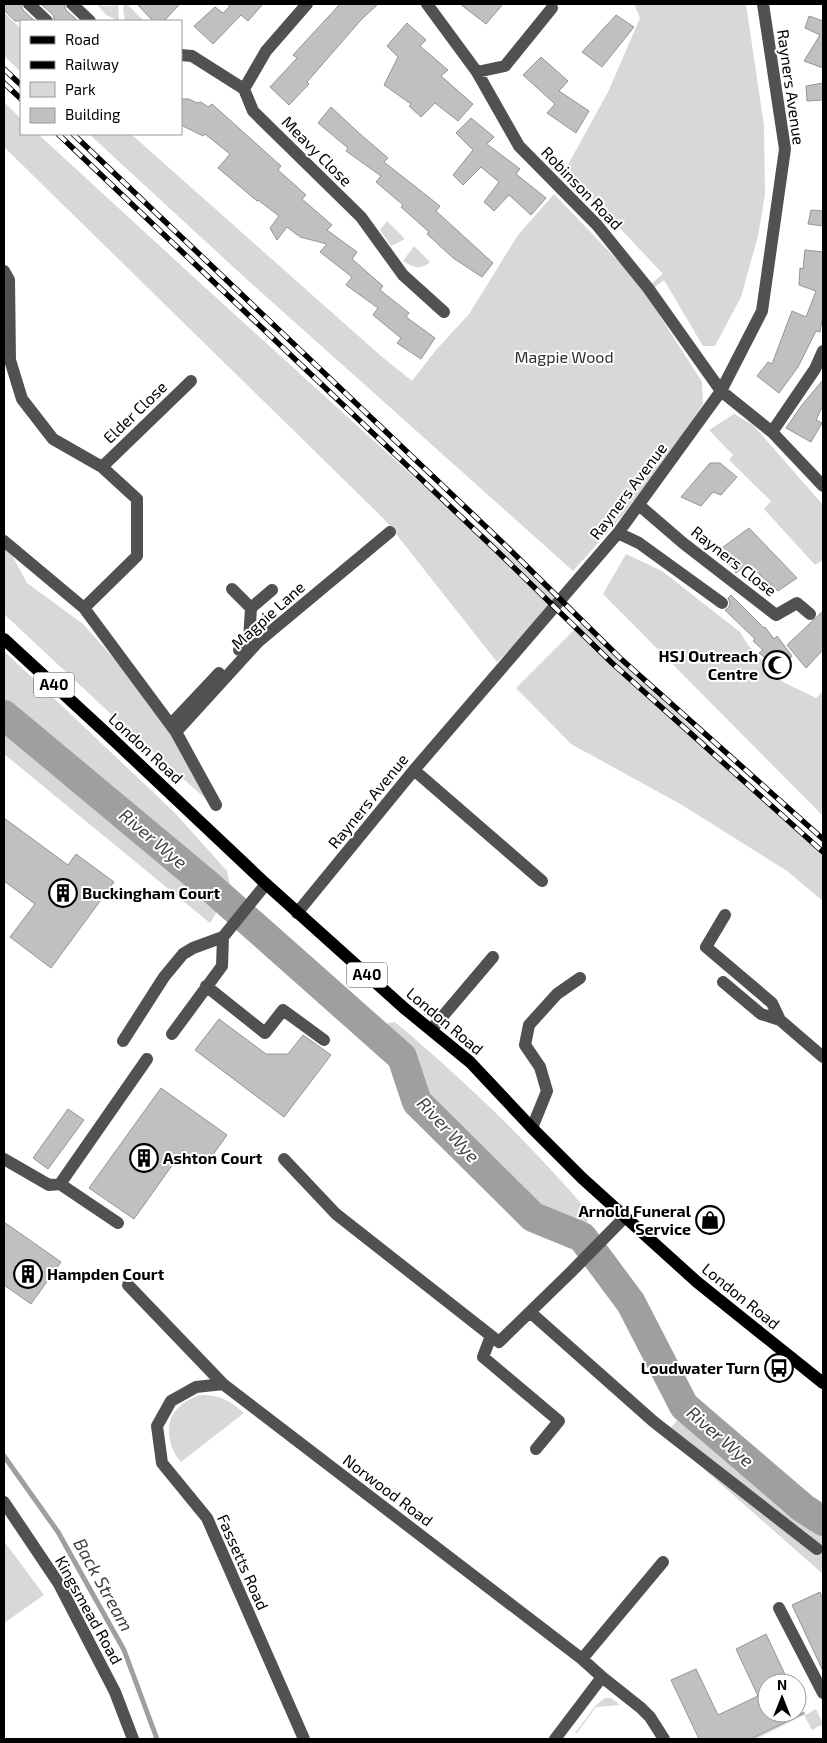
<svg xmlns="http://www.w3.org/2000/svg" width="827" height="1743" viewBox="0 0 827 1743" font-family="'Exo 2',sans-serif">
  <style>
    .green { fill: #d8d8d8 }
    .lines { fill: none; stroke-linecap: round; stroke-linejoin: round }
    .stream { stroke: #9f9f9f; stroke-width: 5 }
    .river { stroke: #9f9f9f; stroke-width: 30 }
    .building { fill: #c0c0c0; stroke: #959595 }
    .minor { stroke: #515151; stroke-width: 12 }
    .major { stroke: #000; stroke-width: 12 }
    .rail-casing { stroke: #000; stroke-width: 5.5 }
    .rail { stroke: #fff; stroke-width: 4; stroke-dasharray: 11; stroke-linecap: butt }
    .labels { text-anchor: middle; stroke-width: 4; stroke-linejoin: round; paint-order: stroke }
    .shield { fill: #fff; stroke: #4c4c4c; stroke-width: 1 }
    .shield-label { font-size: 15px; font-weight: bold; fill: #000 }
    .street-label { font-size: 16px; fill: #000; stroke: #fff }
    .park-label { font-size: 16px; fill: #2f2f2f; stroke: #fff }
    .poi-label { font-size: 16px; font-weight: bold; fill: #000; stroke: #fff; text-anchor: end }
    .water-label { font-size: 18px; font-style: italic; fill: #404040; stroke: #fff }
  </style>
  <rect width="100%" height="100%" fill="#fff"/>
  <path class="green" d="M97,4l7,2 14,-1 1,16 -13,-6z
    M124,4h3l17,17h-19l-2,-13z
    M634,4h112l18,122 1,68 -7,42 -17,61 -26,49h-12l-39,-66 -18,14 56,88 1,22 -33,49 -48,63 -49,55 -331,-296 -153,-141h42l250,222 31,25 24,-31 33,-36 49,-79 36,-41 91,95 18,-15 -98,-104 43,-78 32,-74z
    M4,12l17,17v43l-17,-16z
    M4,102l17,17v15h17l161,148 218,198 145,117 -65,65 -112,-142 -381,-373z
    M387,221l18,18 -14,7 -11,-16z
    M414,246l16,16c-10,9 -17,5 -27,-1z
    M734,414l19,11 70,80v55l-8,5 -51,-56 7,-8 -42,-41 4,-5 -24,-25z
    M4,548l8,7 15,28 56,41 65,73 59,95v8l-94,-84 -109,-102z
    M626,554l36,17 78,61 8,13 35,37 33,16 7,-7v125l-220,-222z
    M584,620l156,156 83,78v47l-36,-30 -105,-66 -111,-61 -55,-56z
    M4,651l171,162 52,58 3,14 -226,-186z
    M4,722l219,180 -13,21 -206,-169z
    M395,1022c69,58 136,122 194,191l-2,10 -29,-8 -24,-12 -73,-71 -42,-45 -7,-10 -1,-25 -27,-28z
    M200,1395c20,0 29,5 44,18l-63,49c-13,-14 -18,-41 -2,-55 6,-6 13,-9 21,-12z
    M692,1402l40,45 58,57 9,5 24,10v55l-158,-139z
    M4,1541l40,54 -40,28z
    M605,1698h6l9,7 -24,2 -19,26h-2l21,-28z
    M800,1708l5,7 11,-6 7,15 -11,6 -8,-15 -48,24h-18l52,-26h7v-4z"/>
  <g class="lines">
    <path class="stream" d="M4,1456l54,76 66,118 33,89"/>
    <path class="river" d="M4,715l204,170 194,172 15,45 116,115 49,20 49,66 53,103 119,102 20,13"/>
  </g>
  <path class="building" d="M4,4h17l2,6 12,11h-20l-11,-11z
    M41,4h23l2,6 12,11h-23l-2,-6z
    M137,4h43l-16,17h-11z
    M227,4h36l-15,17 -7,-6 -28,29 -19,-18 21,-19 8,6 7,-7z
    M340,4h38l-18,17 -53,61 2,2 -20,21 -19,-18 27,-29 -4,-3z
    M460,4h43l-17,20z
    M616,15l18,12 -32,40 -20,-15z
    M809,16l14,5v47l-19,-7 16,-26 -15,-7z
    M407,23l19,17 -6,6 28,24 -7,6 32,28 -15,17 -23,-18 -14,14 -12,-11 2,-2 -27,-19 14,-28 -11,-11z
    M541,57l27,24 -9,10 30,20 -13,22 -29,-20 8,-9 -32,-29z
    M823,83v17l-16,1 -1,-15z
    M181,99h8l8,4 4,-1 7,5 4,-3 69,62 -3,4 28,25 -4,4 30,26 -5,5 30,22 -5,7 31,27 -3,4 29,23 -3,4 29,21 -14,21 -24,-16 4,-5 -28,-23 5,-7 -32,-23 6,-8 -32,-25 7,-8 -27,-7 -13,-10 -10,13 -7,-12 9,-12 -21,-16 -1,1 -39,-33 12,-14 -25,-20 -2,2 -22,-11z
    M331,107l28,26 29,25 -4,4 56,44 -4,5 57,52 -11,14 -29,-19 -26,-24 2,-2 -28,-25 2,-2 -27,-23 5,-6 -35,-25 2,-3 -30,-25z
    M471,118l23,19 -7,7 33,25 -4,5 30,24 -15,17 -22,-20 -15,16 -10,-9 15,-20 -18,-15 -18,18 -10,-10 20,-25 -17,-17z
    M811,210l12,1v15l-15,-2z
    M805,250l18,2v62l-3,18 -4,-1 -18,36 -19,26 -22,-17 11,-14 4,2 20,-53 14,6 10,-26 -17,-6 1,-17 3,1z
    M823,380v25l-7,15 6,3 -11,19 -25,-14 16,-23z
    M710,463h10l17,14 -16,18 -8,-3 -12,14 -20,-9z
    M749,528l48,50 -19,13 -30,-27 -12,9 -17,-23z
    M731,595l33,33 1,-1 9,12 3,-3 15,20 -11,14 -22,-17 4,-3 -10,-9 2,-2 -30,-29 4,-3 1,-4 -2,-5z
    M823,611v39l-17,18 -19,-23z
    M4,818l64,47 8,-11 38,28 -63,86 -41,-31 25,-33 -31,-23z
    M219,1019l47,35h22l15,-19 28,20 -47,62 -89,-67z
    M161,1088l66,47 -22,31 -22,-16 -49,69 -45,-31z
    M68,1109l16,11 -36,49 -15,-11z
    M4,1222l57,40 -30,42 -27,-19z
    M820,1592l3,8v71l-31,-66z
    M766,1634l23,49h-22v30h38l-55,26h-51l-28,-59 25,-11 22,46 40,-19 -22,-47z"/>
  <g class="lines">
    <path class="minor" d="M29,4l18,17
      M72,4l18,17
      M307,4l-41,47 -22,38 9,22 108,106 42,58 41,37
      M427,4l50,68 42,74 78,79 51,63 73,103 51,41 51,54
      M181,55l11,1 52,33
      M477,72l28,-6 47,-58
      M4,271l5,9 1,80 12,39 31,40 49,28 35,32v57l-53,52
      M772,432l43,-63 8,-18
      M102,467l89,-86
      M640,506l43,37 93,72 21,-12 13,11
      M618,533l21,10 83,60
      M4,541l80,67 92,124 40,73
      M232,589l19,19
      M239,650l10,-10 2,-32 21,-18
      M171,724l48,-51
      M176,732l82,-90 132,-110
      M414,770l128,111
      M297,913l117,-143 204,-237 103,-142 41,-80 23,-162 -22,-145
      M725,915l-19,32 66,56 8,17 43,37
      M723,982l38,32 19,6
      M206,986l59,47 18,-23 41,30
      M431,1030l62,-73
      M172,1034l50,-68 1,-29
      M123,1041l41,-64 19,-23 10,-6 30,-11 43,-53
      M532,1128l15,-37 -7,-24 -15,-22 4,-20 28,-31 23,-16
      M4,1159l45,26 11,-1 87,-125
      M284,1159l52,55 163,128 72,-70 54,-55
      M60,1184l58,39
      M128,1285l95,99 359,275 20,18 39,31 9,9 14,22
      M530,1312l124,110 163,127
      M491,1336l-8,21 76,64 -23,28
      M223,1384l-27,3 -25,14 -14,25 5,37 45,55 97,221
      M4,1502l55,82 56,108 18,47
      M779,1608l44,85
      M582,1659l81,-97
      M555,1739l47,-62"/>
    <path class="major" d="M4,639l101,93 161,152 138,124 66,54 62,66 50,50 115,104 126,101"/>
    <defs>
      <path id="rail" d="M4,69l17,16
        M4,83l17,16
        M58,134l440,418 114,111 211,189
        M73,134l431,410 116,114 203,181"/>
    </defs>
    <use href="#rail" class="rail-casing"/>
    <use href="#rail" class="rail"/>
  </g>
  <defs>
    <symbol id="mosque-ring" viewBox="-11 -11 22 22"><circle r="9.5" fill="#fff" stroke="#000" stroke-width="1.5"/><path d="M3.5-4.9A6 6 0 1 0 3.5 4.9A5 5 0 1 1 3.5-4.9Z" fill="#000"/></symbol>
    <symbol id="building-ring" viewBox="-11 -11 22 22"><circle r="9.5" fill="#fff" stroke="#000" stroke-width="1.5"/><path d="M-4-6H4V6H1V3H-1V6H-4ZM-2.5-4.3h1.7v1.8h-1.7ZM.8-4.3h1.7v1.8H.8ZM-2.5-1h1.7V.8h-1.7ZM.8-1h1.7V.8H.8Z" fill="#000"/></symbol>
    <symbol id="shop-ring" viewBox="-11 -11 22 22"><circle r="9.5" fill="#fff" stroke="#000" stroke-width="1.5"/><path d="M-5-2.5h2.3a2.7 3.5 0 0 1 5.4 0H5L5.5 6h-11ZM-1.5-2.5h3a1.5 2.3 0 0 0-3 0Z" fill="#000"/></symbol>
    <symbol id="bus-ring" viewBox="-11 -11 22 22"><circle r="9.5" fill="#fff" stroke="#000" stroke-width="1.5"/><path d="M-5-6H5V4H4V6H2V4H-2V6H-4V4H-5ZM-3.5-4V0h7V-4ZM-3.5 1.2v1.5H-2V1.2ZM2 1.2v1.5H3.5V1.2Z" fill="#000"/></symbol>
  </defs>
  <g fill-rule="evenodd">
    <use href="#mosque-ring" x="761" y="649" width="32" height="32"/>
    <use href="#building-ring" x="47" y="877" width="32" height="32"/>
    <use href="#building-ring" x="128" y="1142" width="32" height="32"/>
    <use href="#shop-ring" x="694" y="1204" width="32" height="32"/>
    <use href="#building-ring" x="12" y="1258" width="32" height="32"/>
    <use href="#bus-ring" x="763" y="1352" width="32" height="32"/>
  </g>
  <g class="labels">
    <g class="shield">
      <rect x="34" y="672.5" width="40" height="25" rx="4"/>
      <rect x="347" y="962.5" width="40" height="25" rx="4"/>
    </g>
    <g class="shield-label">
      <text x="54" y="690">A40</text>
      <text x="367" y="980">A40</text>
    </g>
    <g class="street-label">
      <text transform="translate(791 87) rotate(82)" y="6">Rayners Avenue</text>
      <text transform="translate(317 151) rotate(45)" y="6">Meavy Close</text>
      <text transform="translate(582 188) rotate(46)" y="6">Robinson Road</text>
      <text transform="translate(135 412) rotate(-44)" y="6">Elder Close</text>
      <text transform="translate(628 491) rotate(-53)" y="6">Rayners Avenue</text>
      <text transform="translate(734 561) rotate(38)" y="6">Rayners Close</text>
      <text transform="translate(268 615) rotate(-42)" y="6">Magpie Lane</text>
      <text transform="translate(146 748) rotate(43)" y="6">London Road</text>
      <text transform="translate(368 801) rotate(-51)" y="6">Rayners Avenue</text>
      <text transform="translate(445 1021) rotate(40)" y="6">London Road</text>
      <text transform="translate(741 1296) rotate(39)" y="6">London Road</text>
      <text transform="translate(388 1490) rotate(37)" y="6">Norwood Road</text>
      <text transform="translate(243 1562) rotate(66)" y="6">Fassetts Road</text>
      <text transform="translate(89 1610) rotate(61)" y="6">Kingsmead Road</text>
    </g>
    <g class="park-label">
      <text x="564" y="363">Magpie Wood</text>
    </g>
    <g class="poi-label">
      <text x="758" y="662">HSJ Outreach<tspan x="758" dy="18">Centre</tspan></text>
      <text x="82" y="899" text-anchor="start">Buckingham Court</text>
      <text x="163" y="1164" text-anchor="start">Ashton Court</text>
      <text x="691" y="1217">Arnold Funeral<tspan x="691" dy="18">Service</tspan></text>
      <text x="47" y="1280" text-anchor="start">Hampden Court</text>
      <text x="760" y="1374">Loudwater Turn</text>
    </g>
    <g class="water-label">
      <text transform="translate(153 839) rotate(40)" y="6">River Wye</text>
      <text transform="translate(448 1130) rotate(47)" y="6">River Wye</text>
      <text transform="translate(720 1437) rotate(41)" y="6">River Wye</text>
      <text transform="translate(103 1585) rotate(61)" y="6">Back Stream</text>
    </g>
  </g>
  <rect width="827" height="1743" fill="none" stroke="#000000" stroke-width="10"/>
  <rect x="20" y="20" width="162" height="115" fill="#ffffff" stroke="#999999"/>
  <rect x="30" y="36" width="25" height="8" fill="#000000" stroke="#999999"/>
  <text x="65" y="45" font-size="15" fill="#000000">Road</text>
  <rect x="30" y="61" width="25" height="8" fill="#000000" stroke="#999999"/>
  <text x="65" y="70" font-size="15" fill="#000000">Railway</text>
  <rect x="30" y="82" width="25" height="15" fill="#d8d8d8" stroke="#999999"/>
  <text x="65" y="95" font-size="15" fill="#000000">Park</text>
  <rect x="30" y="108" width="25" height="15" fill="#c0c0c0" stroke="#999999"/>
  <text x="65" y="120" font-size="15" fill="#000000">Building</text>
  <g transform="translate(782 1698)"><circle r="24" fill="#ffffff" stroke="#999999"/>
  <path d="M0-4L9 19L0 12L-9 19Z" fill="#000000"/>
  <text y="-8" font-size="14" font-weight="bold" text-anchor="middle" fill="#000000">N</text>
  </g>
</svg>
